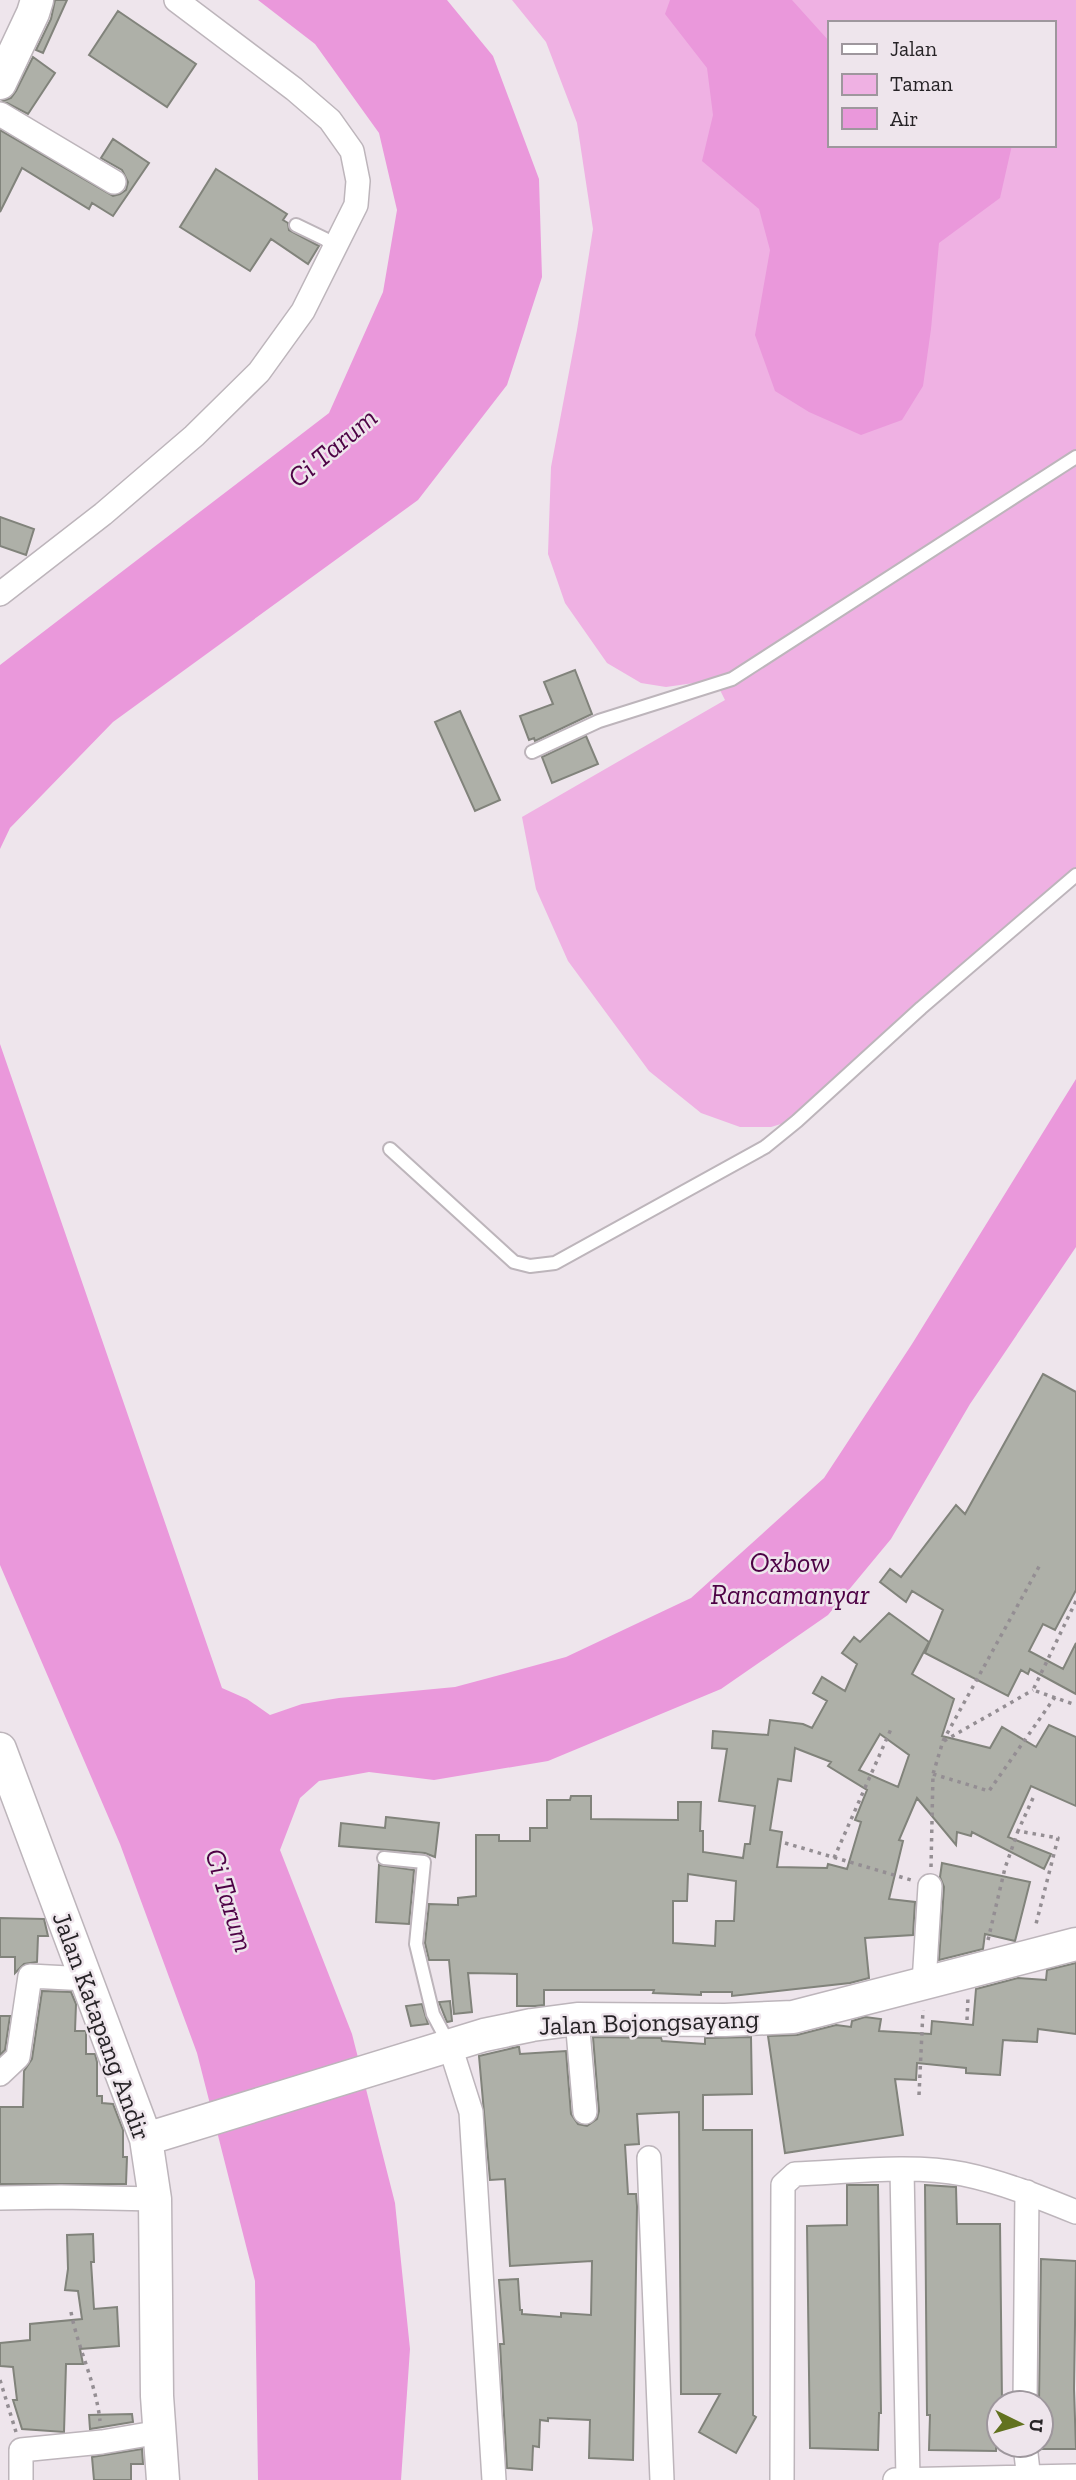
<svg xmlns="http://www.w3.org/2000/svg" width="1076" height="2480" viewBox="0 0 1076 2480" font-family="'Zilla Slab',serif">
  <style>
    .green { fill: #efb1e3; fill-rule: evenodd }
    .water { fill: #ea98db }
    .building { fill: #aeb0a8; stroke: #81837b; stroke-width: 2; fill-rule: evenodd }
    .lines { fill: none; stroke-linecap: round; stroke-linejoin: round }
    .lane-casing { stroke: #bdb5bb; stroke-width: 16 }
    .street-casing { stroke: #bdb5bb; stroke-width: 26 }
    .secondary-casing { stroke: #bdb5bb; stroke-width: 35 }
    .path { stroke: #948e93; stroke-width: 3.5; stroke-dasharray: 3.5 5; stroke-linecap: butt }
    .lane { stroke: #fff; stroke-width: 12 }
    .street { stroke: #fff; stroke-width: 23 }
    .secondary { stroke: #fff; stroke-width: 32 }
    .labels { text-anchor: middle; stroke-width: 5; stroke-linejoin: round; paint-order: stroke }
    .street-label { font-size: 26px; fill: #262326; stroke: #eee5ec }
    .water-label { font-size: 28px; font-style: italic; fill: #4d0245; stroke: #eee5ec }
  </style>
  <rect width="100%" height="100%" fill="#eee5ec"/>
  <path class="green" d="M512,0h564v870l-285,251 -20,6h-31l-39,-14 -52,-42 -81,-110 -32,-72 -14,-72 203,-117 -5,-10 -8,-6 -11,-2 -35,5 -25,-4 -34,-20 -42,-60 -17,-49 3,-87 26,-137 16,-101 -16,-106 -31,-81zM829,23h224v122h-224z"/>
  <path class="water" d="M258,0h189l46,56 46,123 3,98 -35,108 -89,115 -305,222 -103,106 -10,21v-184l329,-252 54,-121 14,-82 -18,-77 -64,-89z
    M670,0h122l37,41v104h183l-12,53 -61,45 -8,86 -8,57 -21,34 -41,15 -52,-23 -34,-21 -20,-56 15,-85 -11,-41 -57,-48 11,-46 -6,-47 -42,-54z
    M0,1044l222,644 25,11 23,16 32,-11 37,-6 116,-11 111,-30 125,-59 133,-120 88,-134 164,-265v168l-106,157 -79,135 -63,76 -107,74 -173,72 -114,19 -65,-8 -50,9 -19,17 -20,52 72,184 43,169 15,146 -9,131h-143l-3,-199 -58,-228 -77,-209 -120,-279z"/>
  <path class="building" d="M55,0h12l-24,53 -7,-3 15,-31z
    M118,11l78,53 -29,43 -78,-52z
    M33,57l22,16 -27,41 -25,-13 8,-3 5,-7z
    M0,130l113,66 7,-2 6,-4 2,-8 -6,-12 -21,-12 12,-19 36,24 -36,53 -21,-13 -3,6 -67,-41 -22,44z
    M216,169l71,45 -4,6 5,3 1,7 30,16 -11,18 -37,-25 -21,32 -70,-44z
    M0,517l34,12 -8,26 -26,-9z
    M575,670l17,44 -57,27 -1,-3 -5,2 -9,-24 33,-12 -9,-22z
    M460,711l40,89 -25,11 -40,-89z
    M586,736l12,28 -46,19 -10,-26z
    M1043,1374l33,18v198l-21,40 -12,-6 -14,27 34,18 13,-26v51l-46,-25 -2,5 -7,-4 -13,26 -83,-43 18,-43 -31,-19 -6,11 -26,-20 10,-13 11,8 55,-72 9,9z
    M889,1613l40,29 -17,32 42,25 -12,37 48,12 12,-21 34,20 13,-22 27,12v69l-45,-20 -23,51 43,17 -7,15 -72,-37 -1,4 -14,-4 -1,13 -39,-47 -18,42 4,1 -14,58 26,3 -2,33 -48,3 4,40 -19,5 -118,13v-4h-31v3l-48,-2 1,-3h-110v15l-9,1h-18v-32l-49,-1 4,39 -18,2 -5,-54h-20l-4,-17 4,-39 29,1v-7l18,-2v-61h23v6h31v-13h17v-28h23l1,-4h20v23l87,1v-18h23l-1,29h3v21l40,6 2,-14h5l5,-38 -36,-5 8,-52 -15,-1 1,-17 55,4 2,-15 33,4 9,4 15,-27 -14,-8 9,-16 23,14 12,-27 -15,-11 12,-16 6,5zM880,1734l29,21 -11,32 -39,-17zM795,1748l36,14 -3,4 39,24 -12,30 6,2 -14,47 -19,-5 -1,4 -50,-1 5,-35 -12,-2 8,-51 13,2zM688,1874l48,7 -2,40h-18l-1,25 -42,-3v-42h14z
    M386,1817l53,6 -4,34 -10,-4 -86,-7 2,-23 44,5z
    M942,1863l88,19 -15,59 -30,-7 -2,15 -44,11 5,-73 -4,-10z
    M379,1865l35,5 -5,54 -33,-2z
    M0,1918l44,1 4,17h-10l-1,26 -13,2 -9,9v-16h-15z
    M1076,1963v71l-38,-5 -1,13 -34,-2 -3,35 -34,-2v-5l-49,-5 -1,17 -21,-1 8,56 -118,18 -17,-117 29,-1 39,-10 15,2 1,-6 13,-4 16,2 -2,12 52,3 1,-13 41,4 3,-36 42,-11 28,2 1,-10z
    M42,1991l29,1 5,12 -1,27h11v23h9l2,8v34h5v7l11,1 10,26v27h4l-1,27h-126v-77h23l1,-36 8,-12z
    M450,2001l2,20 -5,1 -8,-20z
    M422,2004l6,20 -17,2 -5,-20z
    M0,2016h10l-5,34 -5,5z
    M593,2037l68,1 1,3 43,3v-6l46,-1 1,57 -49,1v35h49l1,285 3,2 -20,36 -37,-21 21,-38h-39l-2,-282 -42,2 2,30 -14,1 3,49h8l1,12 -4,254 -44,-2 1,-38 -42,-2v3l-8,-1 -1,27 -6,-1 -1,24 -25,-2 -7,-124h4l-5,-64 19,-1 2,31h2v4l39,3v-4l30,2 1,-54 -82,5 -5,-87 -15,1 -11,-124 38,-9h2l1,7 46,-3 5,63 7,10 9,2 10,-7 2,-8z
    M847,2185h31l3,228h-2l-1,37 -68,-2 -3,-222 40,-1z
    M925,2185l31,2 1,37h43l2,179h-3l-1,10 -2,38 -67,-1 1,-35h-3z
    M93,2234l1,28h-3l3,47 23,-2 2,39 -39,3 3,15h-17l-2,68 -42,-3 -9,-29h4l-4,-33 -13,-1v-23l30,-3v-16l52,-5 -4,-28 -13,-1 3,-21 -1,-34z
    M1041,2259l35,2 -2,128 2,60h-35l1,-40 -1,-6h-2z
    M132,2414l1,8 -43,7 -1,-14z
    M142,2449l1,15h-12v16h-37l-2,-23z"/>
  <g class="lines">
    <defs>
      <path id="lane" d="M296,225l29,14 10,9
        M532,752l67,-31 133,-42 344,-222
        M390,1149l124,113 16,4 25,-3 210,-116 32,-26 124,-113 155,-133
        M384,1858l40,4 -8,82 17,70 17,32"/>
      <path id="street" d="M0,114l114,68
        M0,594l103,-80 91,-78 65,-64 44,-61 53,-106 2,-24 -6,-30 -22,-31 -36,-31 -118,-89
        M924,1983l6,-97
        M577,2019l8,93
        M450,2046l21,66 23,368
        M0,2074l18,-17 12,-81 57,3
        M649,2158l13,322
        M902,2170l6,309
        M0,2198l61,-1 94,2
        M1025,2403l2,-211
        M1025,2445l4,35
        M21,2480v-30l81,-8 58,-10
        M782,2480l1,-295 12,-11c52,-2 118,-10 168,0 39,8 76,23 113,38
        M895,2480l181,-4"/>
      <path id="secondary" d="M0,83l33,-70 4,-13
        M0,1749l146,390 9,60 2,197 6,84
        M146,2139l338,-104 48,-10 45,-6 148,1 68,-3 283,-73"/>
    </defs>
    <use href="#lane" class="lane-casing"/>
    <use href="#street" class="street-casing"/>
    <use href="#secondary" class="secondary-casing"/>
    <path class="path" d="M1076,1601l-43,89 43,15
      M944,1741l89,-51
      M933,1774l56,17 66,-94
      M1033,1798l-15,33 40,7 -23,90
      M785,1843l126,37
      M834,1858l57,-129
      M931,1867l2,-93 10,-33 98,-178
      M988,1940l17,-72 13,-37
      M967,2020l1,-23
      M919,2095l4,-85
      M71,2312c7,37 25,71 29,109
      M0,2380l16,52"/>
    <use href="#lane" class="lane"/>
    <use href="#street" class="street"/>
    <use href="#secondary" class="secondary"/>
  </g>
  <g class="labels">
    <g class="street-label">
      <text transform="translate(649 2022) rotate(-2)" y="9">Jalan Bojongsayang</text>
      <text transform="translate(102 2026) rotate(70)" y="9">Jalan Katapang Andir</text>
    </g>
    <g class="water-label">
      <text transform="translate(332 447) rotate(-40)" y="10">Ci Tarum</text>
      <text x="790" y="1572">Oxbow<tspan x="790" dy="32">Rancamanyar</tspan></text>
      <text transform="translate(230 1900) rotate(73)" y="10">Ci Tarum</text>
    </g>
  </g>
  <rect x="828" y="21" width="228" height="126" fill="#eee5ec" stroke="#9e979d" stroke-width="2"/>
  <rect x="842" y="44" width="35" height="10" fill="#ffffff" stroke="#9e979d" stroke-width="2"/>
  <text x="890" y="56" font-size="21" fill="#262326">Jalan</text>
  <rect x="842" y="74" width="35" height="21" fill="#efb1e3" stroke="#9e979d" stroke-width="2"/>
  <text x="890" y="91" font-size="21" fill="#262326">Taman</text>
  <rect x="842" y="108" width="35" height="21" fill="#ea98db" stroke="#9e979d" stroke-width="2"/>
  <text x="890" y="126" font-size="21" fill="#262326">Air</text>
  <g transform="translate(1020 2424) rotate(95)"><circle r="33" fill="#eee5ec" stroke="#9e979d" stroke-width="2"/>
  <path d="M0-5L12 26L0 18L-12 26Z" fill="#62721f"/>
  <text y="-10" font-size="19" font-weight="bold" text-anchor="middle" fill="#262326">U</text>
  </g>
</svg>
